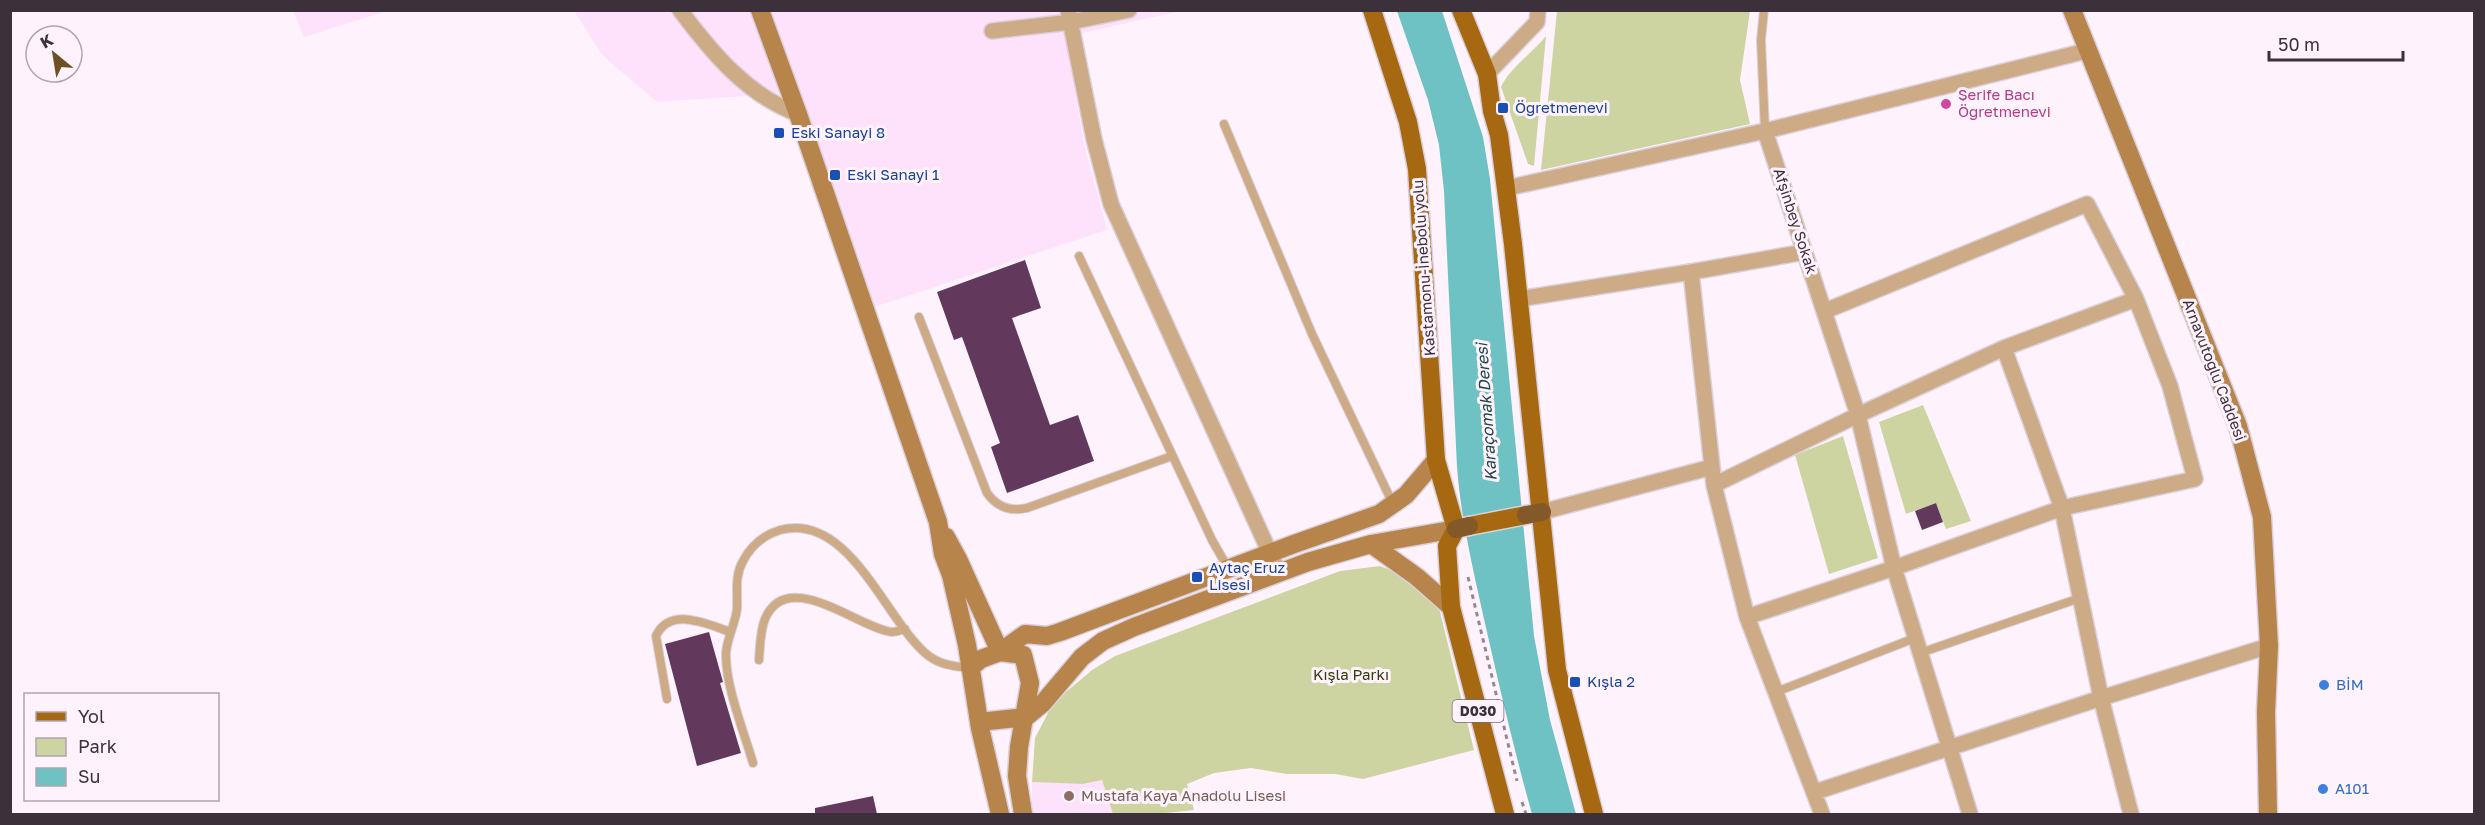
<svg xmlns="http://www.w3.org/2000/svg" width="2485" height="825" viewBox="0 0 2485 825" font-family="'Golos Text',sans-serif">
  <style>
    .built { fill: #fee1fb }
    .green { fill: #ced4a1 }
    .water { fill: #6ec2c3 }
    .building { fill: #62385d }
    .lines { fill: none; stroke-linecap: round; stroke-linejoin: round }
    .lane-casing { stroke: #dbd0da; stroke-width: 10 }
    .street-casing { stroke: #dbd0da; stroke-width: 18 }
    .secondary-casing { stroke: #dbd0da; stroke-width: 21 }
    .primary-casing { stroke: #dbd0da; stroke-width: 21 }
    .highway-casing { stroke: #dbd0da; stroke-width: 21 }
    .path { stroke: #948993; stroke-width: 3; stroke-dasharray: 4.5 4.5; stroke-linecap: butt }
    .lane { stroke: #cdab86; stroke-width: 8 }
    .street { stroke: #cdab86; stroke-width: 15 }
    .secondary { stroke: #b7844c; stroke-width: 18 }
    .primary { stroke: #a66811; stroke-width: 18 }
    .highway { stroke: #835929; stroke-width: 18 }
    .hotel-dot { fill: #d1479c; stroke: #fef3fd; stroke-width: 2 }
    .transit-dot { fill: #1a4fb4; stroke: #fef3fd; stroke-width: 2 }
    .shop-dot { fill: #3f7fe0; stroke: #fef3fd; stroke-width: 2 }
    .education-dot { fill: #8d6e63; stroke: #fef3fd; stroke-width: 2 }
    .labels { text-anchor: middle; stroke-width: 6; stroke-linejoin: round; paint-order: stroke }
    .shield { fill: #fef3fd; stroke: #766b75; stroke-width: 1.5 }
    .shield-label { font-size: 14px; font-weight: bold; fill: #3c313b }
    .hotel-label { font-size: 15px; fill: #b23c85; stroke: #fef3fd; text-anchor: start }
    .transit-label { font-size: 15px; fill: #164399; stroke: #fef3fd; text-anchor: start }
    .street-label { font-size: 15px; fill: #3c313b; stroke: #fef3fd }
    .park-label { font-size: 15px; fill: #373a0a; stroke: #fef3fd }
    .shop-label { font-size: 15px; fill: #366cbe; stroke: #fef3fd; text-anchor: start }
    .education-label { font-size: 15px; fill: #785e54; stroke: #fef3fd; text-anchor: start }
    .water-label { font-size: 16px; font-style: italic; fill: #1f4747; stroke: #fef3fd }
  </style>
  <rect width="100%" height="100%" fill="#fef3fd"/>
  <path class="built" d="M293,11h94l-83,26z
    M574,11h606l-115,26 20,111 22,82 -239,79 -77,-216 -134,9 -55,-47z
    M1102,780l11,34h-81v-32l51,2z"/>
  <path class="green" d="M1557,11h193l-10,69 10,44 -209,46z
    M1546,36l-12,130 -6,-2 -27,-77c7,-17 32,-35 45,-51z
    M1923,405l48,116 -25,8 -10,-26 -30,11 -27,-92z
    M1843,436l35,122 -49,16 -34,-119z
    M1380,566l22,9 37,33 35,142 -111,29 -28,-5h-48l-36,-6 -37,5 -27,11 7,26 -38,4h-43l-11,-34 -19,4 -51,-2 3,-44 14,-27 17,-19 26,-22 23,-14 225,-85z"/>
  <path class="water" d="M1397,11h45l41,126 7,42 44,457 16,84 26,94h-44c-18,-64 -33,-129 -48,-195 -11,-50 -23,-100 -27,-152l-13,-276 -5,-46 -11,-45z"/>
  <path class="building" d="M1025,260l16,48 -29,10 38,107 28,-10 16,46 -87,32 -16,-46 9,-4 -38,-106 -8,3 -17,-48z
    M1936,503l7,19 -21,8 -7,-19z
    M709,632l14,50 -3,1 21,70 -44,13 -32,-122z
    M873,796l4,18h-62v-6z"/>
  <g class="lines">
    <defs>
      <path id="lane" d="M1764,10l-3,30 4,91
        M1224,124l88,210 81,170
        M1079,256l133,284 16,28
        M919,317l68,176c10,14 23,19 40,15l145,-52
        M1920,653l160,-55
        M759,660c1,-13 1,-29 6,-41 22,-53 93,9 127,13 5,0 9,-2 13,-3
        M1776,692l139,-54
        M667,699l-11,-63c14,-30 50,-12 75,-4
        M753,763c-9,-31 -28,-78 -27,-110 1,-15 9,-28 11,-44 1,-17 -3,-32 6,-48 8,-15 21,-26 37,-31 68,-18 104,86 144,122 14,13 28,14 46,16"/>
      <path id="street" d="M680,10c32,43 67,85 118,104
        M1068,10l26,129 17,65 168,369
        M992,31l79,-9 58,-12
        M1487,74l50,-52 1,-12
        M1765,131l93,284 36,153 76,246
        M1507,188l258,-57 321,-80
        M1691,272l23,213 33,132 75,197
        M1518,299l173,-27 114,-20
        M2004,348l58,160 39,190 30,116
        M1714,485l144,-70 146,-67 132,-49
        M1542,512l170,-45
        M1747,617l147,-49 168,-60 133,-29 -25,-93 -34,-87 -49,-95 -262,107
        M1815,792l286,-94 168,-52"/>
      <path id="secondary" d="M760,10l38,104 140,408 5,32 8,21 16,70 13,83 20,86
        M2072,10l166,416 24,91 7,129 -3,66 2,102
        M946,537l12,22 42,93
        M1371,544l46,33 34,30
        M1000,652l23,3 7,28 -11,64 -2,29 6,38
        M970,668l11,-9 19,-7 25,-18 22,2 13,-4 234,-88 85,-30 27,-19 30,-35
        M979,722l47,-5 17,-14 39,-46 21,-16 31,-14 174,-65 63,-18 85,-15"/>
      <path id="primary" d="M1372,10l36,112 9,47 19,291 20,69 -9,17 4,61 54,207
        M1461,10l26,64 5,37 7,24 14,109 44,426 37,144
        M1469,526l57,-11"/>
      <path id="highway" d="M1526,515l16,-3
        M1456,529l13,-3"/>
    </defs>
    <use href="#lane" class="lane-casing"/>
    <use href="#street" class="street-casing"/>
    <use href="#secondary" class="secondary-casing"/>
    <use href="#primary" class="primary-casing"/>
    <use href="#highway" class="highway-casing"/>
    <path class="path" d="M1468,577l49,204
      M1522,802l4,12"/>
    <use href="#lane" class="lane"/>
    <use href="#street" class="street"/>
    <use href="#secondary" class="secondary"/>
    <use href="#primary" class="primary"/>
    <use href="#highway" class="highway"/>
  </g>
  <circle class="hotel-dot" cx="1946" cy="104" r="6"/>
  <g class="transit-dot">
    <rect x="1497" y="102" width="12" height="12" rx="3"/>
    <rect x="773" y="127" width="12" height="12" rx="3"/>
    <rect x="829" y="169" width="12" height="12" rx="3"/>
    <rect x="1191" y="571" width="12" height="12" rx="3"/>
    <rect x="1569" y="676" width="12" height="12" rx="3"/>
  </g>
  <g class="shop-dot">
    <circle cx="2324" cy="685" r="6"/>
    <circle cx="2323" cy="789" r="6"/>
  </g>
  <circle class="education-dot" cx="1069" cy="796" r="6"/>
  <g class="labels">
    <rect class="shield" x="1452.5" y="700" width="51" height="22" rx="4.5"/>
    <g class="shield-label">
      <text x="1478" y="716">D030</text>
    </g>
    <g class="hotel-label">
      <text x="1958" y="100">Şerife Bacı<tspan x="1958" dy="17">Öğretmenevi</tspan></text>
    </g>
    <g class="transit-label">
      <text x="1515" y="113">Öğretmenevi</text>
      <text x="791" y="138">Eski Sanayi 8</text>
      <text x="847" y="180">Eski Sanayi 1</text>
      <text x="1209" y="573">Aytaç Eruz<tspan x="1209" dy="17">Lisesi</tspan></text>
      <text x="1587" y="687">Kışla 2</text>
    </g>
    <g class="street-label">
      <text transform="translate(1795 221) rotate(72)" y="5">Afşinbey Sokak</text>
      <text transform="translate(1424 268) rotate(-94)" y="5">Kastamonu-İnebolu yolu</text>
      <text transform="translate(2214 370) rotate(69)" y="5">Arnavutoğlu Caddesi</text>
    </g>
    <g class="park-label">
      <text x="1351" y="680">Kışla Parkı</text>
    </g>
    <g class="shop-label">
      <text x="2336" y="690">BİM</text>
      <text x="2335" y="794">A101</text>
    </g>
    <g class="education-label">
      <text x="1081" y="801">Mustafa Kaya Anadolu Lisesi</text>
    </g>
    <g class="water-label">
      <text transform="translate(1486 412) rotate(-94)" y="6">Karaçomak Deresi</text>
    </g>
  </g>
  <rect width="2485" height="825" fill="none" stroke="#3c313b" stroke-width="24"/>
  <rect x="24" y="693" width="195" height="108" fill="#fef3fd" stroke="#b0a5af" stroke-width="1.5"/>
  <rect x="36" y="712" width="30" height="9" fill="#a66811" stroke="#b0a5af" stroke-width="1.5"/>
  <text x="78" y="723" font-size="18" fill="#3c313b">Yol</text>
  <rect x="36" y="738" width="30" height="18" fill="#ced4a1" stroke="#b0a5af" stroke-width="1.5"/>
  <text x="78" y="753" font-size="18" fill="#3c313b">Park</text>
  <rect x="36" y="768" width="30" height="18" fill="#6ec2c3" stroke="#b0a5af" stroke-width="1.5"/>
  <text x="78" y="783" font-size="18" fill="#3c313b">Su</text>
  <g transform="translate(54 54) rotate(330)"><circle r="28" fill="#fef3fd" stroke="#b0a5af" stroke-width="1.5"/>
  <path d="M0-4.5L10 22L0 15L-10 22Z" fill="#6e5024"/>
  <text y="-9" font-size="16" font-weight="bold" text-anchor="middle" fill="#3c313b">K</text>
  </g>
  <path d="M2269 51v9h134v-9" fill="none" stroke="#3c313b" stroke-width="3"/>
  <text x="2278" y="51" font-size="18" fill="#3c313b" stroke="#fef3fd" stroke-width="4.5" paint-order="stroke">50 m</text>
</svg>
